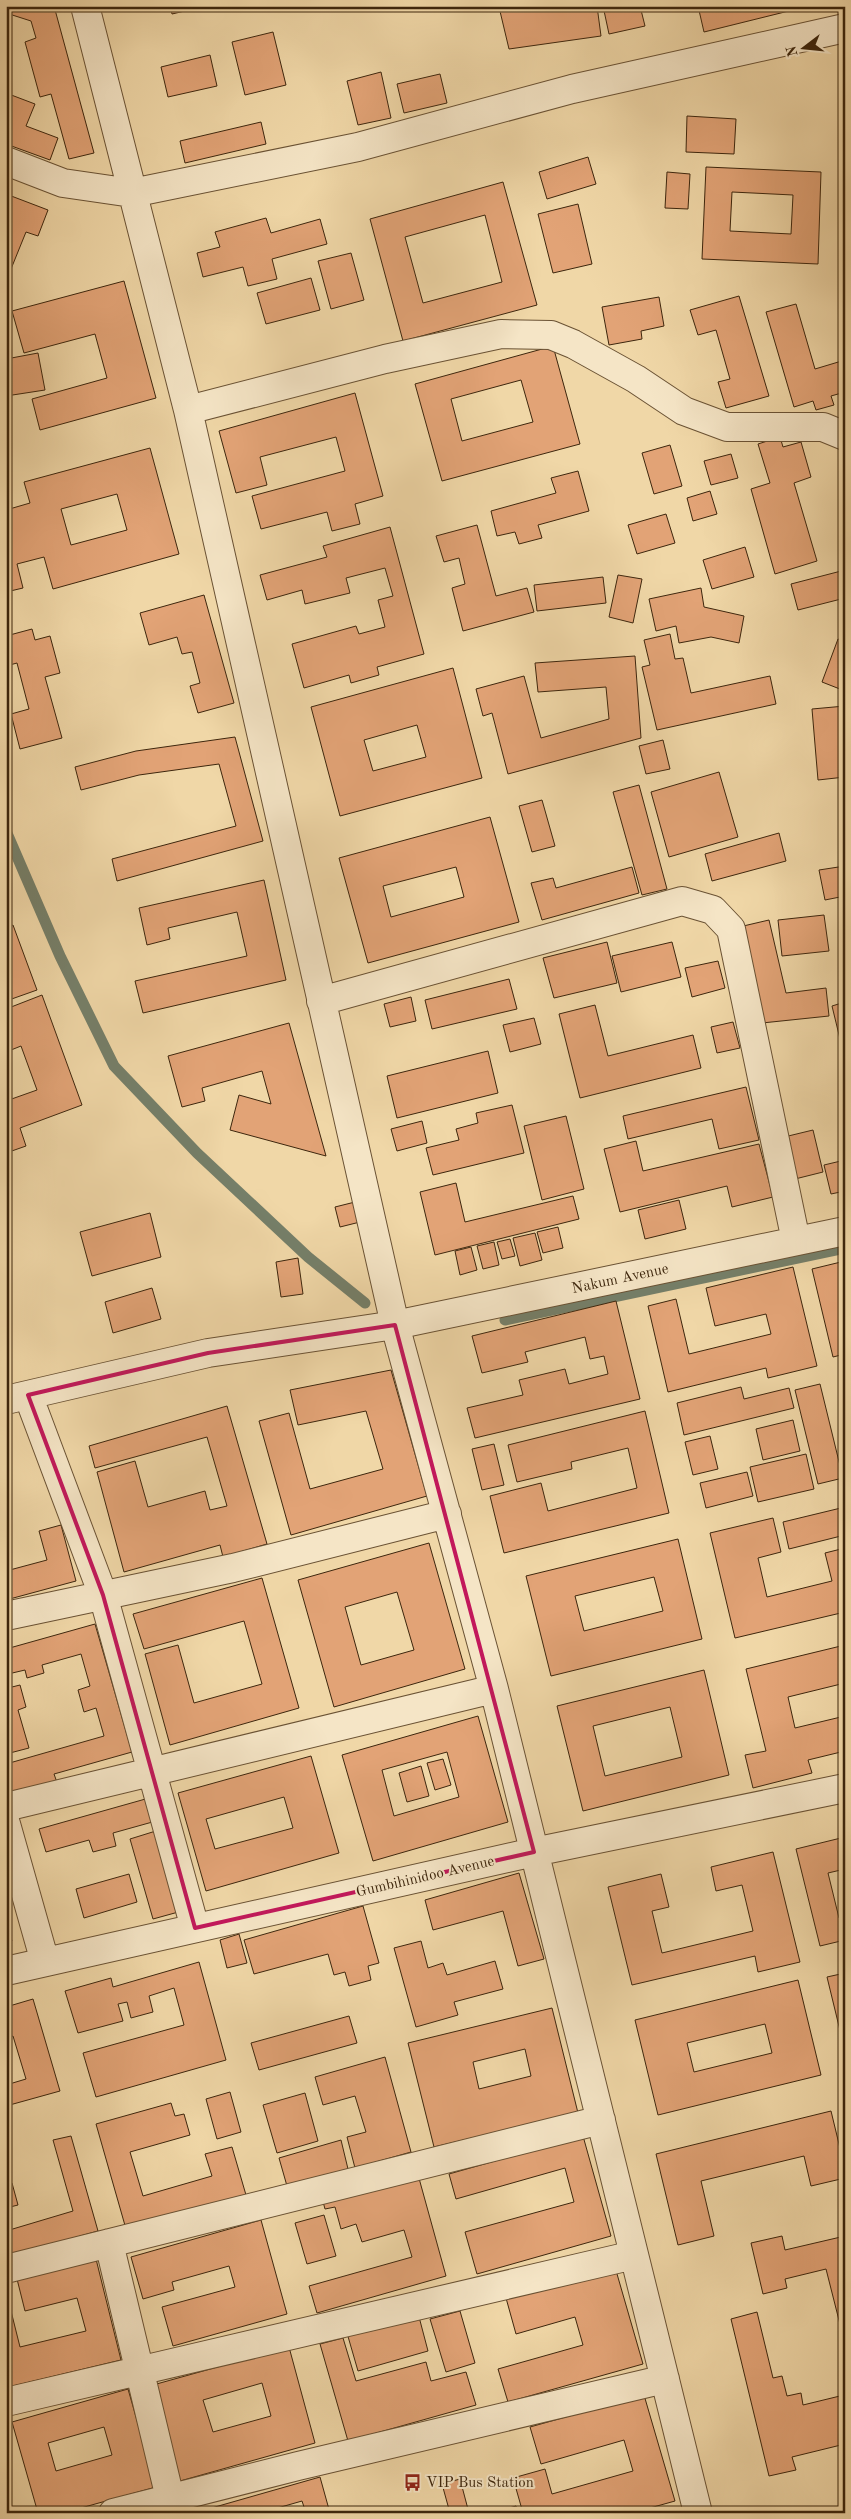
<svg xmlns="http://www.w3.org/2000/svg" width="851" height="2519" viewBox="0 0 851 2519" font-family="'Old Standard TT',serif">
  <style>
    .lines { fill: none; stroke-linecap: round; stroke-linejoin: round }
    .stream { stroke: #757f69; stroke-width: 11 }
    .building { fill: #e2a376; stroke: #3d260d; fill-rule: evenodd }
    .minor-casing { stroke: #6a5234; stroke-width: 30 }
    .minor { stroke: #f5e5c6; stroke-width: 28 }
    .marked { fill: none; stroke: #c2185b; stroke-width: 4; stroke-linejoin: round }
    .labels { text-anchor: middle; stroke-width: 4; stroke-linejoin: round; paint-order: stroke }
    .street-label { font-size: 15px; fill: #3d260d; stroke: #f5e5c6 }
    .poi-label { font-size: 15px; fill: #3d260d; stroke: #f5e5c6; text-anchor: start }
  </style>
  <rect width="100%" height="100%" fill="#f0d7a7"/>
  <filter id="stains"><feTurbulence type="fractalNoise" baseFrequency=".004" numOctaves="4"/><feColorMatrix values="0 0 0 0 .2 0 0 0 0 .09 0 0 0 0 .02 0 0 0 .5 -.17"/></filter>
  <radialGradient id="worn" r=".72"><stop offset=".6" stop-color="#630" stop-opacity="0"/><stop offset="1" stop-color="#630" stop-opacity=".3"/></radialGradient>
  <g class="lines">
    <path class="stream" d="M6,831l54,125 54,110 83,87 111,104 57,46
      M505,1320l340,-72"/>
  </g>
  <path class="building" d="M6,6h48l40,147 -25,6 -18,-65 -11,3 -15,-55 11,-4 -5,-17 -25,-8z
    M170,6h36l-34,8z
    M489,6h41l1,3 20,-3h46l4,30 -92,13 -10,-42 -9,2z
    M603,6h37l5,20 -36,8z
    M698,6h111l-105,26z
    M273,32l13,53 -41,10 -13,-53z
    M210,55l7,31 -49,11 -7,-30z
    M381,72l10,46 -33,7 -11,-44z
    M440,74l7,29 -43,10 -7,-29z
    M6,93l29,11 -9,22 32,12 -8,22 -44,-16z
    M687,116l49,3 -2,35 -48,-2z
    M261,122l5,22 -81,19 -5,-22z
    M588,157l8,27 -49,15 -8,-27z
    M706,167l115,5 -3,92 -116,-5zM732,192l61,3 -2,39 -61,-3z
    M667,172l23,2 -2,35 -23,-1z
    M503,182l34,123 -134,36 -33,-122zM485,215l17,67 -79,21 -18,-66z
    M6,194l42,16 -10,26 -12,-4 -15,37 -5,-2z
    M578,204l14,60 -39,9 -15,-59z
    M266,218l5,15 49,-14 7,25 -55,15 5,20 -29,7 -5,-19 -40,10 -6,-24 23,-6 -5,-15z
    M351,253l13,47 -33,9 -13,-48z
    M311,278l9,32 -54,14 -9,-31z
    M124,281l32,117 -116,32 -8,-31 75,-21 -12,-44 -71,19 -12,-42z
    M739,296l30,100 -43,12 -8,-26 12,-3 -14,-49 -18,5 -8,-25z
    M659,297l5,29 -23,5 1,8 -33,6 -7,-38z
    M796,304l19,65 30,-9v32l-14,4 3,9 -18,5 -3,-9 -19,6 -28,-95z
    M553,346l27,98 -138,37 -27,-97zM521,380l12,42 -71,19 -11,-42z
    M38,353l7,37 -39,6v-37z
    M355,393l28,103 -28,8 5,20 -28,7 -5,-19 -66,17 -9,-33 93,-25 -9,-34 -76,20 7,28 -31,8 -17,-62z
    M780,437l3,10 18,-5 10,35 -17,6 23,78 -42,13 -24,-85 19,-6 -12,-39z
    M670,445l12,41 -28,8 -12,-41z
    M150,448l29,106 -126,35 -9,-32 -27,7 6,24 -17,4v-82l24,-7 -6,-21zM117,494l10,36 -56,15 -10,-36z
    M731,454l7,24 -27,7 -7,-24z
    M578,471l11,40 -51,14 4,13 -23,6 -4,-12 -18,4 -6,-25 65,-18 -5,-15z
    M710,491l7,23 -24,7 -6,-23z
    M666,514l9,29 -38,11 -9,-29z
    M477,525l19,71 31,-8 7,24 -71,19 -11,-43 13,-4 -6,-26 -15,4 -8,-26z
    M390,527l34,127 -47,13 2,8 -28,8 -2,-8 -45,13 -12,-44 64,-18 3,8 26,-7 -7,-27 15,-4 -8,-28 -39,10 4,15 -45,11 -3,-14 -35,10 -7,-25 67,-18 -4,-11z
    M745,547l9,30 -42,12 -9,-29z
    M845,570v28l-47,12 -7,-26z
    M618,575l24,4 -9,44 -24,-6z
    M603,577l3,26 -69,8 -3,-26z
    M701,588l3,19 40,9 -5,27 -28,-6 -32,6 -3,-17 -20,5 -7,-32z
    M204,595l30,108 -36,10 -8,-27 10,-3 -8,-31 -10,2 -5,-17 -28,8 -9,-32z
    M32,629l3,11 15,-4 10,37 -15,4 17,61 -42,11 -9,-35 18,-5 -12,-46 -11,3v-30z
    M670,634l5,25 8,-1 8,35 79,-17 6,28 -119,26 -15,-63 8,-2 -6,-25z
    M838,639l7,3v49l-23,-9z
    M635,656l6,82 -133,36 -16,-61 -9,3 -7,-27 48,-13 17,62 68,-19 -3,-32 -68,5 -3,-29z
    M453,668l29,110 -142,38 -29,-109zM417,725l9,32 -53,14 -9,-31z
    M845,706v71l-27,3 -6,-71z
    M235,737l28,104 -146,40 -5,-22 124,-33 -17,-62 -80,11 -58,15 -6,-23 61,-16z
    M663,740l7,29 -24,5 -7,-28z
    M719,772l19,65 -69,20 -18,-65z
    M639,785l28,104 -25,6 -29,-103z
    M542,800l13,46 -23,6 -13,-46z
    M490,817l29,105 -151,41 -29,-105zM456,867l8,30 -73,20 -8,-31z
    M779,833l7,28 -74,20 -7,-27z
    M845,866v30l-20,4 -6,-30z
    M632,867l7,26 -97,27 -11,-37 22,-5 3,10z
    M264,880l22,100 -143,33 -8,-32 112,-25 -10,-44 -69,16 2,11 -23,6 -8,-37z
    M824,915l5,36 -47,5 -4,-36z
    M769,920l17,73 40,-5 3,28 -67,7 -23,-96z
    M13,925l24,65 -31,11v-73z
    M607,942l10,41 -63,15 -11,-40z
    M672,942l9,35 -60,15 -9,-36z
    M718,961l7,27 -33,9 -7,-29z
    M509,979l8,30 -85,20 -7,-29z
    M42,995l40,110 -62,23 6,18 -20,7v-52l31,-11 -16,-44 -15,6v-43z
    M411,997l5,24 -26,6 -6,-23z
    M845,1002v36l-5,1 -8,-33z
    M595,1005l13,51 85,-21 8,33 -121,30 -21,-84z
    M534,1018l7,26 -31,8 -7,-27z
    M733,1022l7,26 -23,5 -6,-26z
    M289,1023l37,133 -96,-26 9,-35 32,9 -9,-33 -60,17 3,13 -23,6 -14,-51z
    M488,1051l10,42 -101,25 -10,-42z
    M746,1087l13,53 -40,9 -7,-30 -84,20 -5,-23z
    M512,1105l12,48 -91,22 -7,-27 33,-8 -3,-11 22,-6 -2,-10z
    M566,1116l18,73 -42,11 -18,-74z
    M422,1121l5,22 -30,8 -6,-22z
    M813,1130l10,42 -32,8 -11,-42z
    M636,1141l7,30 116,-27 14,53 -41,10 -5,-21 -107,26 -16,-63z
    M845,1160v31l-14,3 -7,-29z
    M456,1183l9,39 108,-26 6,23 -144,36 -15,-63z
    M679,1200l7,29 -41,10 -7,-29z
    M355,1202l5,20 -20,5 -5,-20z
    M150,1213l11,44 -69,19 -12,-44z
    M558,1227l5,21 -20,5 -6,-21z
    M535,1233l7,27 -22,6 -7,-28z
    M510,1239l5,17 -13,3 -5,-17z
    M494,1242l5,23 -16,4 -6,-23z
    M471,1247l6,23 -17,5 -5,-24z
    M298,1258l5,36 -22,3 -5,-35z
    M845,1261v32h-3l3,13v48l-12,3 -21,-88z
    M793,1267l24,99 -49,12 -2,-10 -98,24 -20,-86 28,-7 13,55 82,-20 -5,-20 -51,12 -9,-38z
    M152,1288l9,31 -48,14 -8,-31z
    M616,1301l24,98 -165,39 -8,-30 56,-13 -4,-15 46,-11 4,15 39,-10 -4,-18 -14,3 -5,-22 -60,15 3,10 -46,11 -10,-37z
    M391,1370l36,126 -136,39 -32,-114 30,-8 21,76 73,-20 -17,-58 -68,14 -8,-35z
    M820,1384l23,94 -25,6 -23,-94z
    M741,1387l3,12 45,-11 5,20 -110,27 -7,-32z
    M227,1406l40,138 -44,13 -3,-12 -96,27 -27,-100 38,-11 13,46 57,-16 5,19 17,-4 -20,-69 -112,31 -6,-22z
    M645,1411l24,102 -165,40 -14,-57 51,-13 7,28 89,-23 -9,-40 -57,14 1,7 -55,13 -9,-37z
    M793,1420l7,31 -37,9 -7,-31z
    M710,1436l8,33 -25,6 -8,-33z
    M494,1444l10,41 -22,5 -10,-41z
    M806,1454l8,35 -56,13 -8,-35z
    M747,1472l6,24 -47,12 -6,-25z
    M845,1507v28l-56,14 -6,-27z
    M773,1518l8,34 -23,6 9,39 65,-16 -7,-28 20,-5v64l-110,26 -25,-105z
    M61,1525l15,56 -70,19v-29l41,-11 -8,-29z
    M678,1539l24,100 -151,37 -25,-100zM654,1577l9,34 -79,20 -9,-35z
    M429,1543l36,126 -131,38 -36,-127zM397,1592l17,58 -53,15 -16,-58z
    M262,1578l37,130 -129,37 -25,-91 33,-9 16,58 68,-19 -18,-63 -100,28 -11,-35z
    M95,1624l37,128 -78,22 5,14 -45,13 -8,-27v-10l98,-28 -8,-28 -12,4 -6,-22 12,-4 -9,-32 -39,11 2,8 -17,5 -2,-8 -17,4 4,13 8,-2 6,22 -8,3 11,38 -23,6v-105z
    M845,1645v38l-57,14 7,31 50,-12v35l-37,9 4,13 -59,15 -8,-33 21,-4 -20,-82z
    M704,1670l25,105 -146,36 -26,-105zM670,1707l12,50 -77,19 -12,-50z
    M478,1716l30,106 -135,39 -31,-106zM447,1752l12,45 -65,19 -12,-46z
    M311,1756l28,97 -133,38 -28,-98zM284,1797l9,31 -78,21 -9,-30z
    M443,1759l8,26 -16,5 -8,-27z
    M421,1766l8,30 -22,6 -8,-29z
    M149,1798l7,23 -43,12 3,13 -23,6 -4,-12 -43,12 -7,-23z
    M159,1830l23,81 -29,8 -23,-80z
    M845,1837v32l-17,4 11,45 6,-2v24l-25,6 -24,-97z
    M773,1852l27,110 -42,10 -3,-16 -123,29 -24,-98 53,-13 8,33 -17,4 10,42 91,-22 -11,-46 -26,6 -5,-24z
    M519,1873l25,86 -26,7 -15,-55 -70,19 -8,-30z
    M129,1874l8,28 -53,16 -8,-29z
    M363,1906l16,57 -11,3 3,14 -22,6 -4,-14 -11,3 -6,-21 -74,20 -10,-34z
    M6,1920l6,21 -6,1z
    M239,1934l8,29 -20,5 -7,-28z
    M421,1941l7,27 15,-5 4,12 48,-14 8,28 -49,13 4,13 -42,12 -22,-79z
    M199,1962l27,98 -130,37 -13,-44 101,-28 -10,-37 -25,8 4,16 -22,6 -4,-16 -9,2 5,17 -45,12 -13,-42 46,-13 2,9z
    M845,1973v78l-18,-74z
    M798,1980l23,95 -163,40 -23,-95zM765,2024l7,29 -78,19 -7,-29z
    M33,1999l27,92 -54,15v-21l20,-6 -13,-43 -7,2v-31z
    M552,2008l26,105 -144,34 -26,-104zM525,2049l6,27 -52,13 -6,-27z
    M349,2016l8,27 -98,27 -8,-27z
    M385,2057l26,95 -56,16 -8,-31 19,-5 -11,-36 -32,9 -8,-28z
    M230,2092l11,40 -24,7 -11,-40z
    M305,2093l13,48 -41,12 -14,-48z
    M171,2103l4,13 9,-2 6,21 -60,17 13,44 69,-20 -7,-22 27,-7 14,48 -120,34 -30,-105z
    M831,2111l14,58v9l-34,8 -7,-30 -103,25 13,55 -36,9 -22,-91z
    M71,2136l27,95 -92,26v-26l67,-20 -20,-71z
    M583,2136l28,100 -134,38 -12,-42 109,-30 -9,-34 -109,31 -7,-25z
    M341,2140l7,29 -61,17 -8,-28z
    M417,2171l29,105 -129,37 -8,-27 103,-29 -8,-27 -42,12 -6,-18 -15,5 -6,-22 -10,2 -3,-11z
    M12,2183l6,22 -12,3v-23z
    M324,2215l12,41 -29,8 -12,-41z
    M261,2220l26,94 -114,32 -11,-39 73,-20 -6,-21 -57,16 2,8 -31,9 -12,-42z
    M782,2236l3,14 60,-14v108l-19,-75 -41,10 2,9 -24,6 -12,-51z
    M96,2259l25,101 -112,27 -3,-12v-84l14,56 66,-16 -9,-33 -52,13 -8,-32z
    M615,2267l28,97 -135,38 -10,-33 85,-24 -8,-28 -59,17 -10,-36z
    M460,2311l15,52 -29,9 -16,-53z
    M757,2312l16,66 9,-2 5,20 14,-3 2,12 41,-10 1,4v45l-53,13 4,13 -27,6 -38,-157z
    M418,2313l10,38 -70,20 -11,-38z
    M343,2338l13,43 70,-19 5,19 35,-9 10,33 -128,36 -28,-97z
    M289,2347l26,96 -135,38 -27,-96zM262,2383l9,33 -58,16 -10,-32z
    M128,2389l28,98 -93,26h-25l-26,-91zM104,2427l8,28 -56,16 -8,-28z
    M644,2395l31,106 -43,12h-109l-10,-35 32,-9 7,25 81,-23 -9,-31 -83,24 -11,-37z
    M320,2477l10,36h-24l-4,-12 -42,12h-66z
    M460,2479l9,34h-19l-8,-29z
    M516,2506l2,7h-21l-1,-1z"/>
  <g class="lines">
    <defs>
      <path id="minor" d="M85,6l103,404 207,915 99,364 204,824
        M6,161l57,22 69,10 226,-46 214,-58 273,-61
        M188,410l197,-51 116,-25 50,1 22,9 63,35 48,32 43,16h96l22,9
        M321,1001l361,-100 31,9 18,19 65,312
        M28,1395l75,200 92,333
        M6,1400l202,-47 187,-28 450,-94
        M6,1616l227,-48 214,-54
        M6,1807l488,-118
        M6,1824l39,138
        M6,1971l528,-119 311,-64
        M109,2243l61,255
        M6,2269l595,-149
        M6,2402l628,-147
        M113,2513l185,-47 367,-87"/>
    </defs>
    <use href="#minor" class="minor-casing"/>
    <use href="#minor" class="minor"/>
  </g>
  <path class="marked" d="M395,1325l139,527 -339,76 -92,-333 -75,-200 180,-42z"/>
  <defs>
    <symbol id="bus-bare" viewBox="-9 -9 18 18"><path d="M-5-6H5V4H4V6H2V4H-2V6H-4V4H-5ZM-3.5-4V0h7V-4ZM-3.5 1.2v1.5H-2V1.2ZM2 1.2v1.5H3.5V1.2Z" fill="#8f2418" stroke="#f5e5c6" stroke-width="2.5" paint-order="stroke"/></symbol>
  </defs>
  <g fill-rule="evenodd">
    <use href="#bus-bare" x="400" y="2470" width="25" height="25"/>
  </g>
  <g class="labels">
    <g class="street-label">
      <text transform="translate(620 1278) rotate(-12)" y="5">Nakum Avenue</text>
      <text transform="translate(425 1876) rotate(-13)" y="5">Gumbihinidoo Avenue</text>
    </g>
    <g class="poi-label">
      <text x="426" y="2487">VIP Bus Station</text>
    </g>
  </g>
  <rect width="851" height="2519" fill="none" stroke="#f0d7a7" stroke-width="25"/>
  <rect x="8" y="8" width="836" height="2504" fill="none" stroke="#3d260d" stroke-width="2.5"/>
  <rect x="12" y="12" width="826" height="2494" fill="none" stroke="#3d260d"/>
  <g transform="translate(804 48) rotate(254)" stroke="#f5e5c6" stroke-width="4" paint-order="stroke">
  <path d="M0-4L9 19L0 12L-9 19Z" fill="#3d260d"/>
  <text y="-8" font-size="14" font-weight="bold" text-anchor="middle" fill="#3d260d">N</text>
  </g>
  <rect width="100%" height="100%" filter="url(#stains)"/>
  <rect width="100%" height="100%" fill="url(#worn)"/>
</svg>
